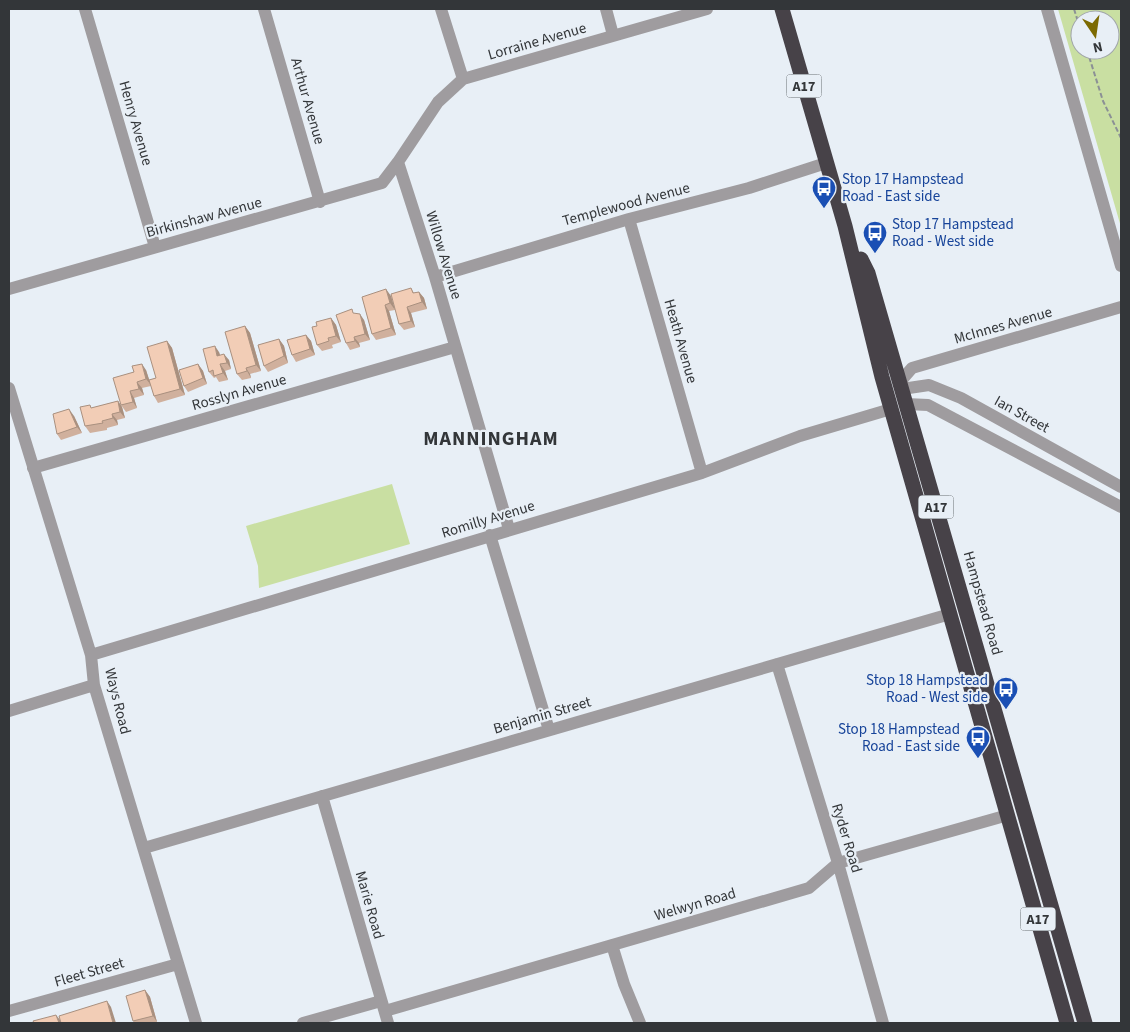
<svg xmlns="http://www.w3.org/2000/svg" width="1130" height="1032" viewBox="0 0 1130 1032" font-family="'Source Sans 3',sans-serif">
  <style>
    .green { fill: #c9dfa2; fill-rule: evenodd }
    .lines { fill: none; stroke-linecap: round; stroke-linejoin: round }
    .path { stroke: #8b9095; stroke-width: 2; stroke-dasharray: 5 2.5; stroke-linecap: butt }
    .minor { stroke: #9f9c9f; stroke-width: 12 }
    .highway { stroke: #474248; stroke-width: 15 }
    .wall { fill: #d0b09d }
    .shaded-wall { fill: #a9907f }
    .building { fill: #f2cdb6; stroke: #a9907f }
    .labels { text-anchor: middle; stroke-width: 4.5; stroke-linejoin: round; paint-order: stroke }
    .shield { fill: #e8eff6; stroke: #696e72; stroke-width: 1 }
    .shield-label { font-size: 14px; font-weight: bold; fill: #333639 }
    .street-label { font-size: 15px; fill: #333639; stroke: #e8eff6 }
    .transit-label { font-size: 15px; fill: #164399; stroke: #e8eff6; text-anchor: start }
    .district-label { font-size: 20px; font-weight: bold; letter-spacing: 1px; fill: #333639; stroke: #e8eff6 }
  </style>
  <rect width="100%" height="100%" fill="#e8eff6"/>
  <path class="green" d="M1058,9h63v218zM1080,20h30v30h-30z
    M392,484l18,60 -151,44 -1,-22 -12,-40z"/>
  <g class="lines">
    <path class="path" d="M1074,9l6,19
      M1087,50l16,51 18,37"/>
    <path class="minor" d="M85,9l70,238
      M264,9l56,193
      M441,9l22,70 -25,23 -40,60 37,115 74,252
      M606,9l7,26
      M1047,9l74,257
      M463,79l244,-70
      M629,219l73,254
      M435,277l194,-58 120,-31 77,-25
      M9,289l373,-106 16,-21
      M899,383l13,-15 209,-61
      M9,388l82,267 3,30 102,338
      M902,389l27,-4 32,13 160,89
      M906,404l22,1 193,102
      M33,468l422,-121
      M490,535l59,195
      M91,655l611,-182 98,-37 91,-27
      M777,664l61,199 45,160
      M9,711l85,-26
      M322,796l66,227
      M144,848l806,-234
      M612,945l12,39 16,39
      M9,1011l169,-47
      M385,1011l424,-123 29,-25 170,-48
      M303,1023l78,-22"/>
    <path class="highway" d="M782,9l63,217 37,151 185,646
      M861,259l7,14 217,750"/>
  </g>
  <path class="wall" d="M411,288l3,5 5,-1 5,6 3,11 -16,4 4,14 -11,3 -5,-6z
    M391,296l4,14 -6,1 7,24 -20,5 -4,-6 -10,-37z
    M355,314l9,6 6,20 -11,3 1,4 -10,3 -4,-7z
    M331,318l5,7 5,17 -9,3 1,3 -11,3 -5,-6v-19z
    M245,326l5,7 11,38 -11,3 1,4 -9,2 -5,-6z
    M306,335l5,6 4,14 -19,7 -4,-7z
    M279,339l5,7 4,17 -20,9 -4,-6z
    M167,341l5,7 13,47 -27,8 -4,-7 -3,-10 -9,2 2,7 -10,3 3,10 -11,4 -5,-7 13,-33 12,-2 3,10 7,-2z
    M219,352l1,3 9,5 2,9 -6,2 3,9 -9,2 -3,-5 -2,1 -5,-6z
    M198,364l5,7 4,13 -19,8 -4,-6z
    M118,401l4,6 3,11 -8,2 1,5 -11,3v2l-17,3 -5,-7 7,-18z
    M74,416l8,17 -21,7 -4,-6z
    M145,990l5,7 7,25 -3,1h-19l-2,-2z"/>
  <path class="shaded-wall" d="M386,289l5,7 4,14 -5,-7z
    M419,292l5,6 3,11 -5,-7z
    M385,305l4,6 7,24 -5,-7z
    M407,307l4,6 4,14 -4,-6z
    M360,314l4,6 6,20 -5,-6z
    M331,318l5,7 5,17 -5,-6z
    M245,326l5,7 11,38 -5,-6z
    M306,335l5,6 4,14 -5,-6z
    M354,337l5,6 1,4 -5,-6z
    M279,339l5,7 4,17 -4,-7z
    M167,341l5,7 13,47 -5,-6z
    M215,346l4,6 3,10 -5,-6z
    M224,354l5,6 2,9 -4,-6z
    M142,364l4,6 5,15 -5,-6z
    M198,364l5,7 4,13 -4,-6z
    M220,364l5,7 3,9 -5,-7z
    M246,368l4,6 1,4 -4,-7z
    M137,382l5,6 2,7 -5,-6z
    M130,391l4,7 3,10 -4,-6z
    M118,401l4,6 3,11 -5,-6z
    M69,409l5,7 8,17 -5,-6z
    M112,414l5,6 1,5 -5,-7z
    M145,990l5,7 7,25 -4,-6z
    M107,1001l4,6 5,16h-3z
    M56,1015l5,6v2h-2z"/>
  <path class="building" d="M411,288l2,5 6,-1 3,10 -15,5 4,14 -12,3 -8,-30z
    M386,289l4,14 -5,2 6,23 -19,6 -10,-37z
    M352,309l1,4 7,1 5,20 -11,3 1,4 -9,2 -10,-28z
    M331,318l5,18 -8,2 1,3 -12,4 -5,-18 5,-1 -1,-4z
    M245,326l11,39 -10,3 1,3 -10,3 -12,-42z
    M306,335l4,14 -18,6 -5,-15z
    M279,339l5,17 -20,10 -6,-21z
    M167,341l13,48 -26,7 -5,-16 7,-2 -9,-31z
    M215,346l2,10 7,-2 3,9 -7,1 3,9 -9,3 -1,-6 -4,2 -6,-23z
    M142,364l4,15 -9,3 2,7 -9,2 3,11 -12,3 -8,-27 21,-6 -2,-6z
    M198,364l5,14 -19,8 -5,-16z
    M118,401l2,11 -8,2 1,4 -11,3 1,2 -18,3 -5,-19 10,-2 1,3z
    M69,409l8,18 -20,7 -4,-20z
    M145,990l8,26 -20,5 -7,-25z
    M107,1001l6,22h-52l-2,-7z
    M56,1015l3,8h-25l-1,-2z"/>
  <defs>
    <symbol id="bus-pin" viewBox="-11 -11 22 30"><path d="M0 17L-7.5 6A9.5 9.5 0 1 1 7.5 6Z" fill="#1a4fb4" stroke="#e8eff6"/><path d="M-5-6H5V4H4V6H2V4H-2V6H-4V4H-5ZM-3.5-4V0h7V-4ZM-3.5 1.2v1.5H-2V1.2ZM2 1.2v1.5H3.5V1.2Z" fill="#fff"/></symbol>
  </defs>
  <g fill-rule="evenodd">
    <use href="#bus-pin" x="810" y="174" width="28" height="38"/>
    <use href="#bus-pin" x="861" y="219" width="28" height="38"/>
    <use href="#bus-pin" x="992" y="675" width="28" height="38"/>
    <use href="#bus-pin" x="964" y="724" width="28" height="38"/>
  </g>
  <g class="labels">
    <g class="shield">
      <rect x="786.5" y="74.5" width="35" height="23" rx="4"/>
      <rect x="918.5" y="495.5" width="35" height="23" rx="4"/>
      <rect x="1020.5" y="907.5" width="35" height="23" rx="4"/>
    </g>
    <g class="shield-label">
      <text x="804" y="91">A17</text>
      <text x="936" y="512">A17</text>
      <text x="1038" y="924">A17</text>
    </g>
    <g class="street-label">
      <text transform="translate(537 41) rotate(-16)" y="5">Lorraine Avenue</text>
      <text transform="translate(308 101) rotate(74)" y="5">Arthur Avenue</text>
      <text transform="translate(136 123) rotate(74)" y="5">Henry Avenue</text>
      <text transform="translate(626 204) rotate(-15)" y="5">Templewood Avenue</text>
      <text transform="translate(204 217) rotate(-15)" y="5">Birkinshaw Avenue</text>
      <text transform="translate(444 255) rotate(73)" y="5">Willow Avenue</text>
      <text transform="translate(1003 325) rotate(-16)" y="5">McInnes Avenue</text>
      <text transform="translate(681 341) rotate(74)" y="5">Heath Avenue</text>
      <text transform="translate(239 392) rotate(-16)" y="5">Rosslyn Avenue</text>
      <text transform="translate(1022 414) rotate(29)" y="5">Ian Street</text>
      <text transform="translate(488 519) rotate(-17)" y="5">Romilly Avenue</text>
      <text transform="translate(983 603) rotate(74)" y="5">Hampstead Road</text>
      <text transform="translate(118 701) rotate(76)" y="5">Ways Road</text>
      <text transform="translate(542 715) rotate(-16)" y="5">Benjamin Street</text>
      <text transform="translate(847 838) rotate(73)" y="5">Ryder Road</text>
      <text transform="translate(695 904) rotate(-16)" y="5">Welwyn Road</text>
      <text transform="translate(370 905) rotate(74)" y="5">Marie Road</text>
      <text transform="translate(89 972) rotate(-16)" y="5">Fleet Street</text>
    </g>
    <g class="transit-label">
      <text x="842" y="184">Stop 17 Hampstead<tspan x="842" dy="17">Road - East side</tspan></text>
      <text x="892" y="229">Stop 17 Hampstead<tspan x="892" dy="17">Road - West side</tspan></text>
      <text x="988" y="685" text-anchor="end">Stop 18 Hampstead<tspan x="988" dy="17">Road - West side</tspan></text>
      <text x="960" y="734" text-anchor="end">Stop 18 Hampstead<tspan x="960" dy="17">Road - East side</tspan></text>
    </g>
    <g class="district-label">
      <text x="491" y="445">MANNINGHAM</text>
    </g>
  </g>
  <rect width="1130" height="1032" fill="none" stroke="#333639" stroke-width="20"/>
  <g transform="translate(1095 35) rotate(167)"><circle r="24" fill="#e8eff6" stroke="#a0a5aa"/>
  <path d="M0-4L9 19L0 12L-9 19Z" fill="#7c6a02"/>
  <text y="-8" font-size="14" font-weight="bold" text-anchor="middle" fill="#333639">N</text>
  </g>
</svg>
